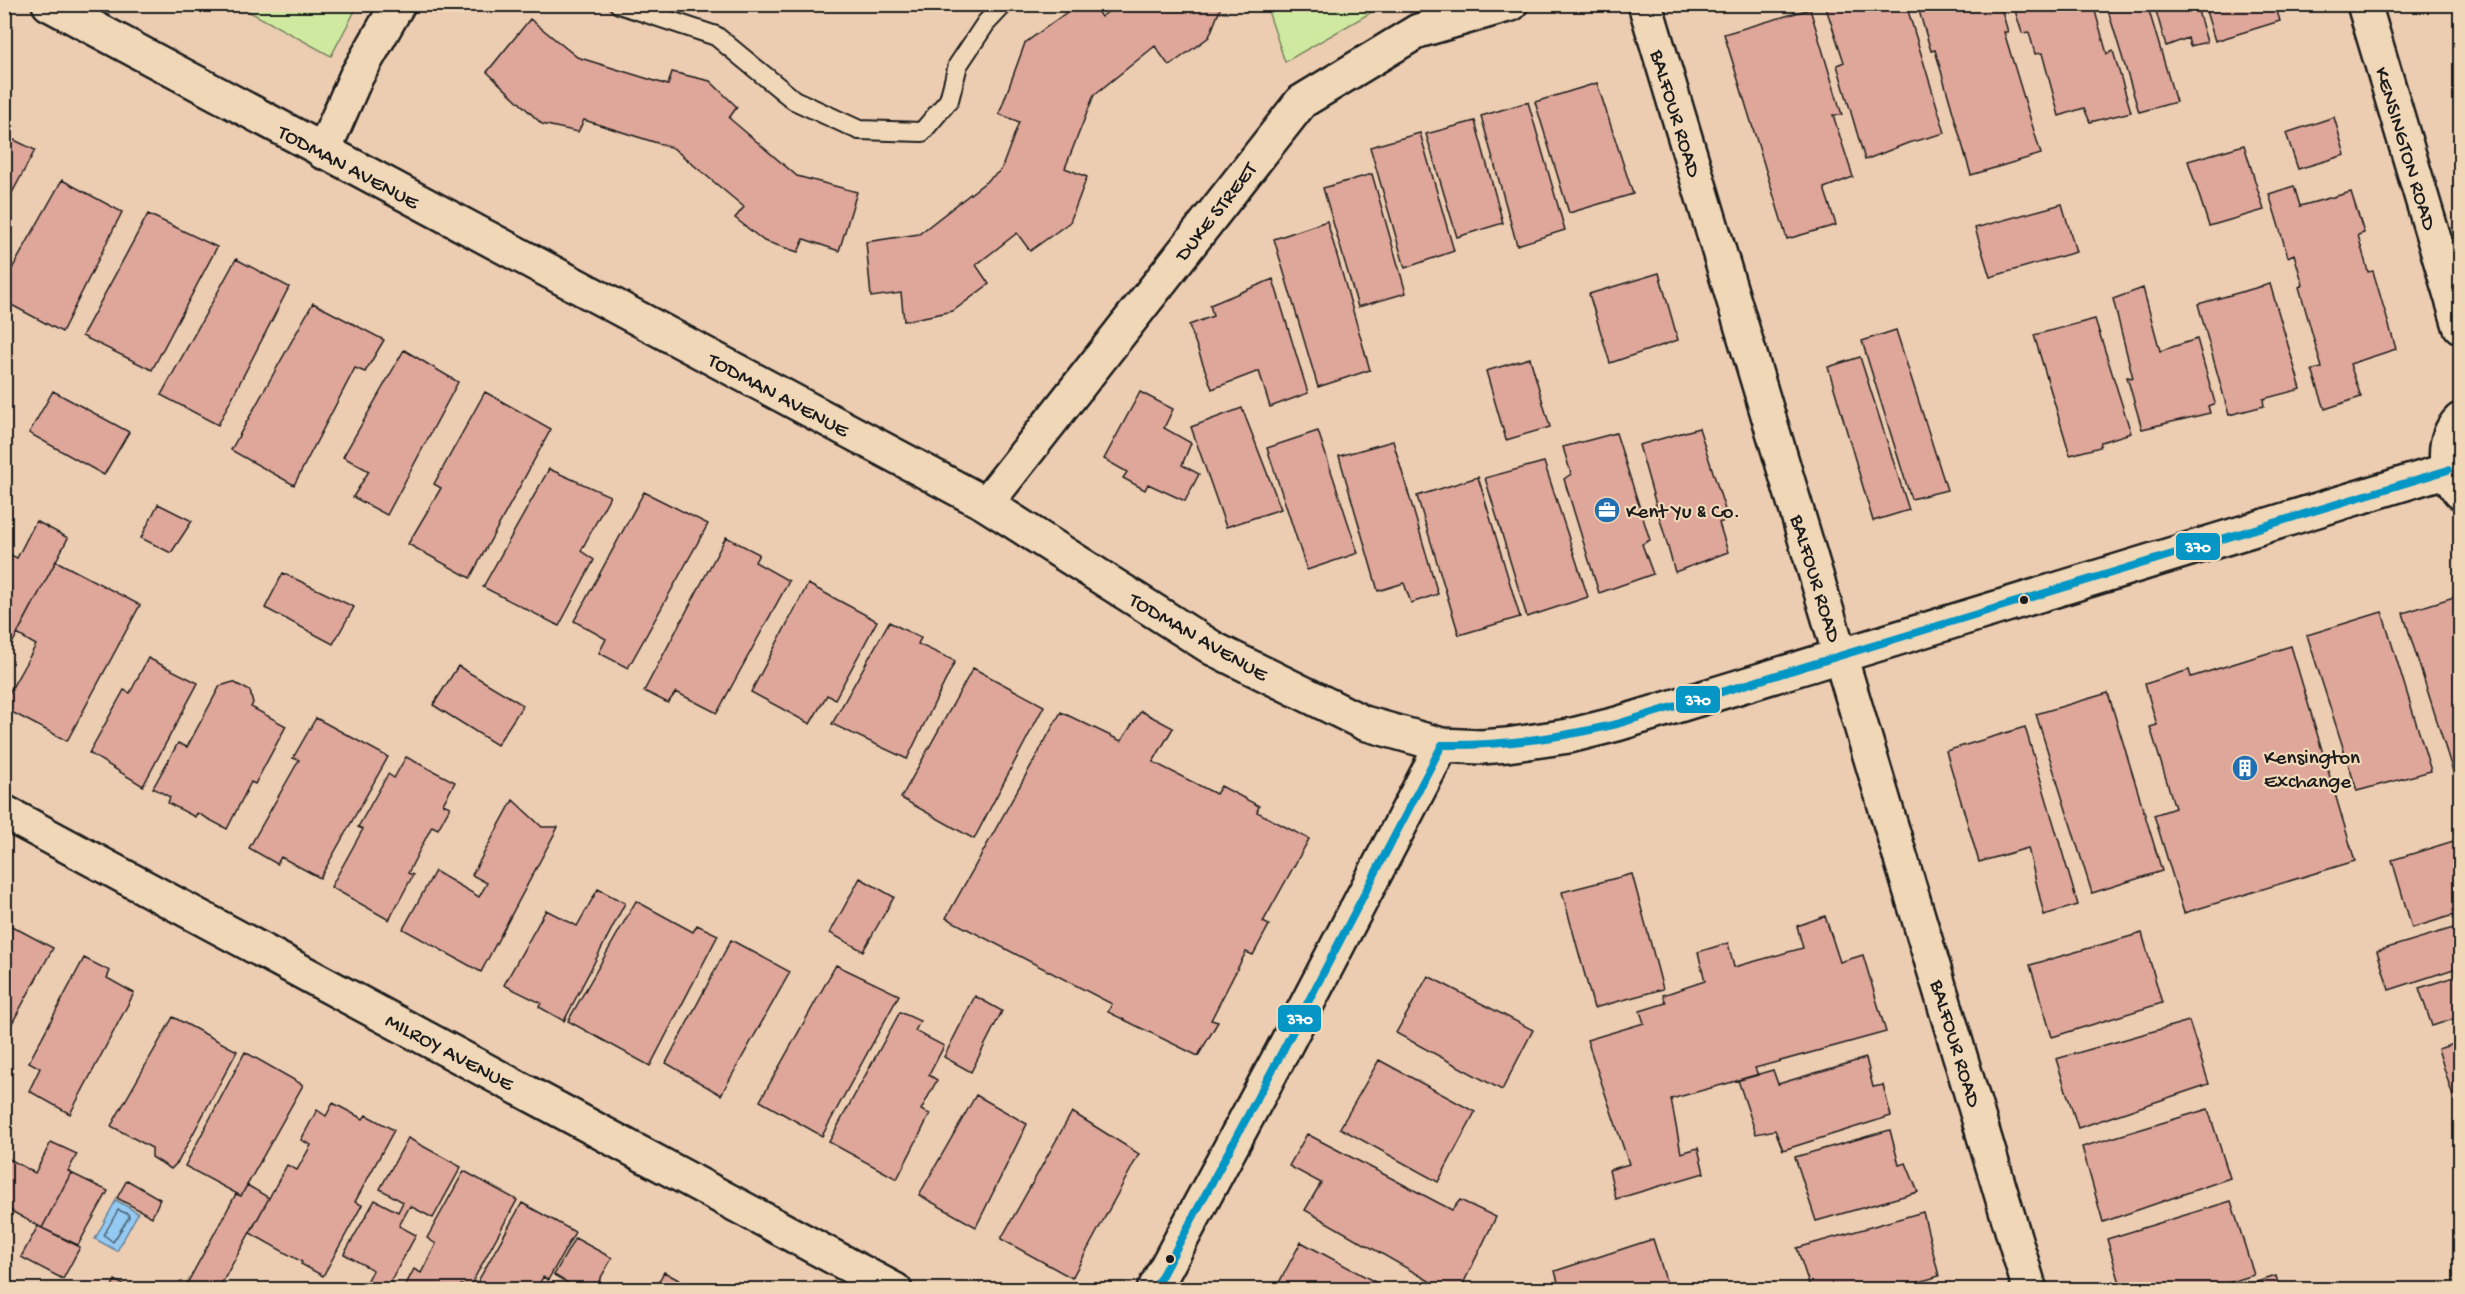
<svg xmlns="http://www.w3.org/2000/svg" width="2465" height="1294" viewBox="0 0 2465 1294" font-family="'Gochi Hand',sans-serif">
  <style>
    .green { fill: #cfeaa0; stroke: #76835e; stroke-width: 1.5 }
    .water { fill: #94c9f2; stroke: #64849c; stroke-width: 1.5 }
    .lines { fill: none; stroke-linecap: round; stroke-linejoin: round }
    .shore { stroke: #4c6172; stroke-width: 1.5 }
    .building { fill: #dfa69a; stroke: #1c1c1c; stroke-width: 1.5 }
    .lane-casing { stroke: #1c1c1c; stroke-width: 22 }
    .street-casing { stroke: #1c1c1c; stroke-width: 38 }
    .secondary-casing { stroke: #1c1c1c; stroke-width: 38 }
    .lane { stroke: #f0d7b8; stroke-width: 18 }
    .street { stroke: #f0d7b8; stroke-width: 33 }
    .secondary { stroke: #f0d7b8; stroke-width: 33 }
    .bus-1-casing { stroke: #f0d7b8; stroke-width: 12 }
    .bus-1 { stroke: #0696c5; stroke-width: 8 }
    .bus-dot { fill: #1c1c1c; stroke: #f0d7b8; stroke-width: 2 }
    .labels { text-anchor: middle; stroke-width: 4.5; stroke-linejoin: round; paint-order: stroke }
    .street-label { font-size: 21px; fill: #1c1c1c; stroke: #f0d7b8 }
    .poi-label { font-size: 21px; fill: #1c1c1c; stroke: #f0d7b8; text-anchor: start }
    .line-badge { stroke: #f0d7b8; stroke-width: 2 }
    .badge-label { font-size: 16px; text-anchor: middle; font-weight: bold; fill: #fff }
  </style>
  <rect width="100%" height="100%" fill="#edcdb2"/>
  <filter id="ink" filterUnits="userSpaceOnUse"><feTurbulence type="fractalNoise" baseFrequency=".0167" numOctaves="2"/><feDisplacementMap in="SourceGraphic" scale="12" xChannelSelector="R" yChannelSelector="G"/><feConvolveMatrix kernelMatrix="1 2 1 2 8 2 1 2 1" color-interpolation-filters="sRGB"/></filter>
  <g filter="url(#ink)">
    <path class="green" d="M237,5h121l-27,51z
      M1266,5v-1l118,1 -99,57z"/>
    <path class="water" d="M116,1200l22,13 -21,38 -22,-12z"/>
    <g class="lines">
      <path class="shore" d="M118,1210l10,4 1,3 -16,25 -9,-7z"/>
    </g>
    <path class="building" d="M1078,4h14l9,13 17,-13h104l-13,33 -40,29 -14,-20 -61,49 -29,73 22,9 -17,45 -40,29 -13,-18 -41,32 13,19 -36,27 -49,10 -3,-28 -30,4 -5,-55 53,-8 82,-64 18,-48 -20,-8 26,-71z
      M1837,4h69l39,129 -37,10 -43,17 -28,-95 7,-3 -18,-54z
      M1917,4h83l8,28h-4l37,122 -70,21 -36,-125 -4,1z
      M2013,4h80l14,50 6,-3 18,61 -41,10 -6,-14 -25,8 -17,-63 -7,1 -6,-22 -7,1z
      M2106,4h41l29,98 -37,10z
      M2154,4h42l11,38 -17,4 -2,-8 -22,8z
      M2204,4h71l5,17 -65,20z
      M1810,9l32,106h-9l20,62 -29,11 12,37 -49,14 -63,-205z
      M530,19l47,38 91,28 4,-13 38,9 27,26 -8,11 68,58 60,16 -18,59 -35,-12 -6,13 -34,-11 -29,-23 9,-11 -71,-59 -89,-28 -6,12 -36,-8 -55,-52z
      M1597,83l36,111 -64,19 -34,-111z
      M1528,102l37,128 -48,15 -36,-129z
      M2334,117l11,38 -47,14 -12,-36z
      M1475,121l28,102 -46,14 -31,-103z
      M1420,133l34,118 -49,17 -35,-121z
      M4,135l31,15 -31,58z
      M2244,145l20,65 -55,16 -21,-65z
      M1372,174l34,119 -48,14 -35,-119z
      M62,180l60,32 -60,120 -58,-31v-18z
      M2294,186l6,20 51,-14 13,41 -6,2 10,37 5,-1 23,78 -46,15 11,33 -36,12 -13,-39 10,-2 -23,-81 4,-2 -9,-31 -6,3 -19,-63z
      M2062,204l14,48 -86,25 -15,-49z
      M148,214l69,33 -65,123 -70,-34z
      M1327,221l43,149 -52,17 -44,-148z
      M236,259l53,28 -71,138 -57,-30z
      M1659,273l19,67 -68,23 -21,-69z
      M1273,279l35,114 -38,14 -11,-36 -47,18 -23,-64 24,-9 -3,-11z
      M2270,284l31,105 -38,10 1,7 -35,9 -31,-111z
      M2143,288l17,63 37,-12 18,64 -7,3 2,7 -68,16 -15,-52 6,1 -20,-79z
      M313,303l71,37 -19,32 -10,-4 -61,117 -63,-35z
      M2095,319l36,114 -30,9 -1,5 -30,8 -36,-120z
      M1896,330l51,160 -36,9 -49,-158z
      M404,350l54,32 -71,133 -34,-18 16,-26 -26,-14z
      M1860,357l49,153 -36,11 -45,-154z
      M1530,358l20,69 -44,13 -20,-69z
      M53,391l76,41 -25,43 -75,-42z
      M485,392l66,37 -81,149 -62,-34 33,-56 -7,-4z
      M1140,392l33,17 -9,19 27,15 -9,22 17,9 -14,27 -37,-17 -3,6 -22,-12 4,-6 -23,-13z
      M1242,408l39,101 -55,18 -35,-100z
      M1699,428l29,91 -9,4 9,29 -53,20 -36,-127z
      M1318,431l40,122 -51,17 -40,-122z
      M1616,433l34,107 -8,4 11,30 -54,19 -35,-114 7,-5 -8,-27z
      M1393,441l45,153 -27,9 -7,-20 -26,8 -39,-135z
      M1544,462l44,135 -61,20 -42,-139z
      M549,469l61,27 -29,55 13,9 -35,66 -76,-39z
      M1478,477l42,140 -61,18 -42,-139z
      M644,492l64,32 -80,144 -29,-15 7,-14 -32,-18z
      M158,504l34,17 -21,32 -30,-15z
      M36,521l32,17 -64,121v-107l13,6z
      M726,537l33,17 -4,8 34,19 -72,132 -41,-21 -8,11 -24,-12z
      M56,561l84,44 -73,136 -63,-33v-6l32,-57 -19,-11z
      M283,573l71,34 -21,37 -68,-36z
      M808,584l69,37 -42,78 -8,-4 -17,29 -59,-32z
      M2460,595v199l-57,-181z
      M2382,612l49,159 -74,20 -50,-156z
      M889,622l32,16 -3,6 37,17 -48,98 -75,-35z
      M2291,646l64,215 -171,52 -30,-98 21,-7 -25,-81 7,-2 -12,-41 44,-14 2,7z
      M148,658l50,25 -55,103 -54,-33 35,-63 6,3z
      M458,666l65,39 -26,40 -64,-40z
      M973,668l71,38 -70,133 -73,-41z
      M233,682l17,9 3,12 -2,4 35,19 -31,58 -4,-2 -24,47 -30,-16 -2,4 -27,-14 2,-6 -17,-9 25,-45 9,4 33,-61z
      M2108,693l54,178 -70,22 -56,-179z
      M1141,711l32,17 -20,34 63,32 5,-8 38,20 -2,6 52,27 -46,83 6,3 -16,30 -7,-3 -35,68 7,2 -20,34 -90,-44 4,-8 -166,-86 115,-206 60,29z
      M316,718l72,39 -68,121 -39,-21 -4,7 -28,-16 50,-88 -6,-2z
      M2025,727l53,178 -34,10 -16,-67 -49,14 -33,-111z
      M406,757l49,25 -12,22 7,3 -12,22 -6,-3 -24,47 5,2 -24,45 -58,-33 32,-58 -5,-2 30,-53 6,4z
      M513,800l29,27h16l-77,145 -78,-43 32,-58 44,26 8,-14 -15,-8z
      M2460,839v74l-48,15 -20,-68z
      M1632,874l31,115 -69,19 -32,-116z
      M860,878l34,19 -31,54 -33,-18z
      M598,889l27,14 -61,118 -25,-14 2,-4 -37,-18 42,-75 31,16z
      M636,901l57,31 4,-7 21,10 -68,131 -82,-45z
      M1825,916l15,46 23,-7 23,77 -131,36 3,7 -87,24 10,54 17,-5 6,25 -88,26 -7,-29 20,-6 -42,-124 57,-17 -4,-12 26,-8 -3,-8 42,-14 -7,-29 30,-9 6,24 69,-19 -6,-22z
      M4,922l49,26 -49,90z
      M2460,926v41l-71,23 -12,-39z
      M2142,933l20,70 -110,34 -22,-72z
      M731,940l59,32 -69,123 -55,-32z
      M84,958l26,13 -3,7 27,15 -64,121 -41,-23 11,-23 -11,-6z
      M836,965l63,30 -77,141 -62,-35z
      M2460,975v42l-28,9 -13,-38z
      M1428,976l105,54 -31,60 -106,-57z
      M975,996l27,15 -31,61 -27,-15z
      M900,1012l20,9 -5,10 29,15 -15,29 8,5 -16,30 9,4 -33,65 -68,-37z
      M173,1017l64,34 -59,111 -7,7 -19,-12v-9l-41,-22z
      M2189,1021l20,63 -131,44 -22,-69z
      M2460,1042v77l-22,-70z
      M245,1052l58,33 -62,111 -56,-30z
      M1866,1058l7,29 10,-2 8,31 -108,34 -8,-20 -19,4 -18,-54 35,-10 5,14z
      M1379,1060l96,52 -37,70 -98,-54z
      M976,1095l51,29 -51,103 -57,-32z
      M333,1103l30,16 3,-4 28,15 -39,72 7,3 -39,71 -22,-12 1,-2 -52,-29 37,-68 10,5 14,-25 -10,-5 16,-30 9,6z
      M2208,1109l22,69 -127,44 -21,-75z
      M1072,1112l67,42 -67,124 -71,-39z
      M1890,1130l9,35 7,-2 12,29 -102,29 -21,-64z
      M1307,1134l145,76 8,-10 36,17 -36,73h-15l-140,-80 16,-27 -32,-17z
      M408,1138l53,29 -28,51 -23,-12 -11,20 17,9 -30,55h-23l10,-20 -29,-16 31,-54 23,12 5,-10 -23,-13z
      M51,1142l26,12 -9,17 3,2 -29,55 -38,-21v-51l31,17z
      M464,1171l53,29 -48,88 -8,-3 -2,5h-56l11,-21 7,4 15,-29 -9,-6z
      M71,1173l37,18 -30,54 -36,-17z
      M127,1180l33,19 -8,18 -35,-19z
      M247,1185l22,13 -51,92 -34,-1 52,-95 5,2z
      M2231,1201l23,74 -49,15h-83l-15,-51z
      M522,1203l53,29 -27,48 -5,-3 -7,13h-63z
      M1923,1212l16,64 -46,14h-82l-14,-42z
      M2460,1220v21l-5,-19z
      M38,1226l42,21 -17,32 -42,-22z
      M575,1238l37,20 -13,23 15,9h-49l3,-7 -14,-8z
      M1653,1239l16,51h-109l-5,-19z
      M1301,1242l89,48h-115z
      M664,1272l33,18h-43z
      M2276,1276l4,14h-49z
      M115,1280l17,10h-22z"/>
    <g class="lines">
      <defs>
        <path id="lane" d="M619,4l97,32 78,64 65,30 63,2 27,-32 9,-35 28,-42 18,-19"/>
        <path id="street" d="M1645,4l385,1286
          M2364,4l96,322
          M323,152l33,-75 42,-73
          M4,812l891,478"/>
        <path id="secondary" d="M49,4l937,500 228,145 150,74 78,22 39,2 26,-2 62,-9 48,-12 831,-254
          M2460,420c-19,19 -17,52 0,72
          M986,504l315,-402 117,-71 93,-27
          M1154,1290l128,-238 160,-307"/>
      </defs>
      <use href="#lane" class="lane-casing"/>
      <use href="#street" class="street-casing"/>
      <use href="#secondary" class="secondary-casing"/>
      <use href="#lane" class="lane"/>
      <use href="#street" class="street"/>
      <use href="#secondary" class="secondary"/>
      <defs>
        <path id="bus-1" d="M1442,745c60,1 117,-7 175,-21l831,-254
          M1154,1290l128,-238 160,-307"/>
      </defs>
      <use href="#bus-1" class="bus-1-casing"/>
      <use href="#bus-1" class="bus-1"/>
    </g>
  </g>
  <defs>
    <symbol id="office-disc" viewBox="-11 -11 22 22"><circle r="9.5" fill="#1f6fb2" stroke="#f0d7b8"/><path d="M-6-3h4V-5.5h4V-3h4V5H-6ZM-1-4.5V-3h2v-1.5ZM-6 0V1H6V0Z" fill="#fff"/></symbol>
    <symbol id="building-disc" viewBox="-11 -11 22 22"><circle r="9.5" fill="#1f6fb2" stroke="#f0d7b8"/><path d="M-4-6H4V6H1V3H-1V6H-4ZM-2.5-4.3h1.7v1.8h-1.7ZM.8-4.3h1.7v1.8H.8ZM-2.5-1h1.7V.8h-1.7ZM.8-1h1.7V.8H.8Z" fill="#fff"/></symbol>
  </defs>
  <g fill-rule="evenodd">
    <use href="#office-disc" x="1592" y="495" width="30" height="30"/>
    <use href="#building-disc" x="2230" y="753" width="30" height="30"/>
  </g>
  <g class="bus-dot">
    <circle cx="2024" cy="600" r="5"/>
    <circle cx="1170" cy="1259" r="5"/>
  </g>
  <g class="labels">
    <g class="street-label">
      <text transform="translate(1677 113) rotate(73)" y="7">BALFOUR ROAD</text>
      <text transform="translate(2407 148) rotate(73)" y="7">KENSINGTON ROAD</text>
      <text transform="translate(349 166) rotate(28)" y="7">TODMAN AVENUE</text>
      <text transform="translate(1215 211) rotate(-52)" y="7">DUKE STREET</text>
      <text transform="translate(779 394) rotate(28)" y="7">TODMAN AVENUE</text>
      <text transform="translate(1817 578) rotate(73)" y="7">BALFOUR ROAD</text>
      <text transform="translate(1199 636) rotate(30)" y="7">TODMAN AVENUE</text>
      <text transform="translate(1957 1043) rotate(73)" y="7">BALFOUR ROAD</text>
      <text transform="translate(450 1051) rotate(28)" y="7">MILROY AVENUE</text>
    </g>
    <g class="poi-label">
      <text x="1626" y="517">Kent Yu &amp; Co.</text>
      <text x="2264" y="763">Kensington<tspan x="2264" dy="24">Exchange</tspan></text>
    </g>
  </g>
  <g class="line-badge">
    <rect x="2175" y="532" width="46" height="29" rx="6" fill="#0696c5"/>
    <rect x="1675" y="685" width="46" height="29" rx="6" fill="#0696c5"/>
    <rect x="1277" y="1004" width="45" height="29" rx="6" fill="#0696c5"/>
  </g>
  <g class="badge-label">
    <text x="2198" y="552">370</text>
    <text x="1698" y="705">370</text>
    <text x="1300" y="1024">370</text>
  </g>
  <rect width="2465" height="1294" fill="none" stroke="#f0d7b8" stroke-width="24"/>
  <rect x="12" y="12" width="2441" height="1270" fill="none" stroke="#1c1c1c" stroke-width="2" filter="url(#ink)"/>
</svg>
